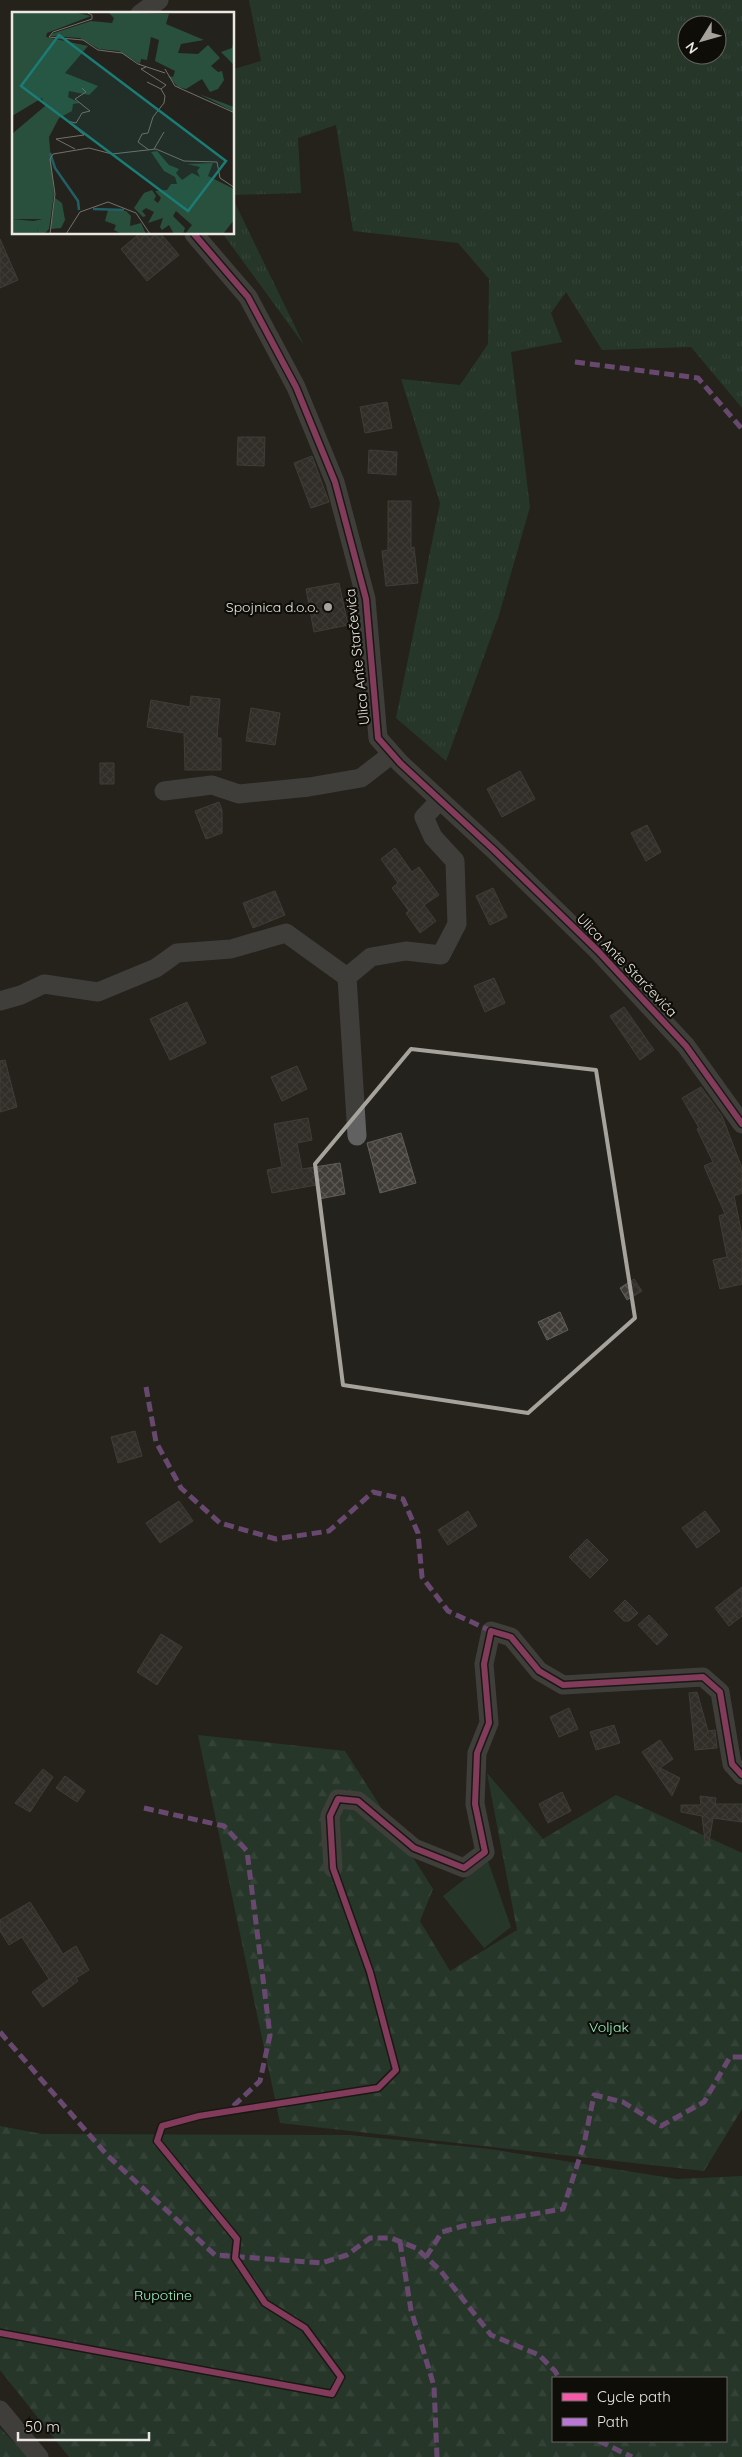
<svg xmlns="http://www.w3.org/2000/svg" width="742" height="2457" viewBox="0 0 742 2457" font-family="Quicksand,sans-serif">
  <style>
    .grass { fill: url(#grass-tufts); fill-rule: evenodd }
    .forest { fill: url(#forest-firs); fill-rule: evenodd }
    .park { fill: #29503d }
    .building { fill: url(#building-cross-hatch); stroke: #615d59 }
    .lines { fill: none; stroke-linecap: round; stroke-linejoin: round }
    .minor { stroke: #606160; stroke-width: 19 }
    .quiet { stroke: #ba77d6; stroke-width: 5; stroke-dasharray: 10 5; stroke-linecap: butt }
    .cycleway-casing { stroke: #0f0d08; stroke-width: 9 }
    .cycleway { stroke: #f35aa7; stroke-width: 6 }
    .marked { fill: none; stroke: #a5a39c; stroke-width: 4; stroke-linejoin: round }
    .poi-dot { fill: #a5a39c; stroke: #0f0d08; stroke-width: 2 }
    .labels { text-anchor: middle; stroke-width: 4.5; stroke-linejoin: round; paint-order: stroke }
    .poi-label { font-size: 14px; fill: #ebe8e1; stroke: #0f0d08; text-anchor: end }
    .street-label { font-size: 14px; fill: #ebe8e1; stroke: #0f0d08 }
    .park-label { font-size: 14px; fill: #98f7c8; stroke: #0f0d08 }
    .inset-river { fill: none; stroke: #225f65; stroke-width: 2.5 }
    .inset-road { fill: none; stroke: #74716b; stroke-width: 1 }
    .view { fill: #1a7c74; fill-opacity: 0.15; stroke: #1a7c74; stroke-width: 2.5 }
    .inset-edge { fill: none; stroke: #ebe8e1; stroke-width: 2.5 }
  </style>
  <defs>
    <pattern id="grass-tufts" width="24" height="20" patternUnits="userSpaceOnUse" patternTransform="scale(1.25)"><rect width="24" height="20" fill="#29503d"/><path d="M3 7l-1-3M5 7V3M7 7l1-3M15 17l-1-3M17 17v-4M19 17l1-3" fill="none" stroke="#486959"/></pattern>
    <pattern id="forest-firs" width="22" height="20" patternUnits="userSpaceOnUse" patternTransform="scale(1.25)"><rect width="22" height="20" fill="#29503d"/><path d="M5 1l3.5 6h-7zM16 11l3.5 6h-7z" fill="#486959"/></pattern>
    <pattern id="building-cross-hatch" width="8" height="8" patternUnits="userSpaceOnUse" patternTransform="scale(1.25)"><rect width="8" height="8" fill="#403c38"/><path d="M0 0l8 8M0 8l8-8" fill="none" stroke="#5c5854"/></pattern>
  </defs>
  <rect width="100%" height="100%" fill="#24221c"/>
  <path class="grass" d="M249,0h493v408l-51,-61 -89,3 -36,-58 -15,21 11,29 -51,10 19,155 -31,108 -53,146 -50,-43 44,-215 -39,-124 59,6 28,-41 1,-65 -31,-36 -105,-12 -17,-106 -38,13 3,55 -67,2v-126l27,-8zM687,25h30v30h-30z
    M234,201l70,144 -81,-111h11z"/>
  <path class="forest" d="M198,1735l147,16 88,138 -13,32 30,50 67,-41 -30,-157 56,66 73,-44 126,58v256l-38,62 -424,-48z
    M0,2126l42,8 307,1 141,14 187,30 65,-3v281h-673l-69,-87zM726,2378v63h-173v-63z
    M0,2428l27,28 1,1h-28z"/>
  <path class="park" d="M488,1861l23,66 -27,21 -41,-52z"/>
  <path class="building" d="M139,234h22l18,21 -32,26 -26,-32z
    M0,239l18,41 -18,8z
    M387,402l5,26 -27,5 -5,-26z
    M238,437h27l-1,29 -27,-1z
    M369,450l28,2 -1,23 -28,-2z
    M312,456l17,46 -18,6 -17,-45z
    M388,501h23v47l3,-1 4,36 -32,3 -4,-35 6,-1z
    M339,583l9,42 -34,7 -8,-43z
    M191,696l29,3 -3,39h4v32h-36l-1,-37 -37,-6 4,-27 39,7z
    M251,708l29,5 -5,32 -29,-4z
    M100,763h14v21h-14z
    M520,771l15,28 -33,18 -15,-28z
    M219,802l3,8v23l-16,6 -11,-28z
    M647,825l14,27 -15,9 -15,-28z
    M395,848l17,24 7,-5 20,28 -15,10 12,16 -16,12 -14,-20 3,-2 -17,-23 6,-5 -17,-24z
    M493,888l14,29 -17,8 -14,-29z
    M275,891l10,24 -32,13 -10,-25z
    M494,978l11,25 -20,9 -11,-26z
    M187,1002l19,41 -36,17 -20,-41z
    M624,1007l30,43 -14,10 -30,-44z
    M5,1060l12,47 -17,5v-51z
    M297,1066l10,23 -25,12 -11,-24z
    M701,1087l21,29 20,52v25l-8,3 8,39v49l-22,5 -7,-29 14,-3 -8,-41 6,-2 -21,-48 9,-4 -16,-33 2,-1 -17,-30z
    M308,1118l4,22 -15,3 5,26 38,-6 5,31 -26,5 -3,-14 -44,8 -5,-23 15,-3 -8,-43z
    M401,1133l15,50 -36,10 -13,-50z
    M634,1279l8,12 -15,9 -7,-12z
    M560,1312l8,18 -21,10 -9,-18z
    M135,1431l7,25 -24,7 -7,-26z
    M179,1501l14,20 -33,22 -14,-20z
    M468,1511l9,15 -29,19 -10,-15z
    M705,1511l15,20 -23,17 -15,-20z
    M587,1539l21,21 -18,18 -21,-21z
    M742,1587v29l-13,10 -14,-18z
    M625,1600l13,13 -9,8h-5l-10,-10z
    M649,1615l19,20 -11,10 -19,-20z
    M161,1634l21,13 -25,38 -20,-13z
    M697,1692l11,39 7,-1 2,18 -22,2 -6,-57z
    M569,1708l9,21 -19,8 -9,-20z
    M614,1725l6,18 -24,7 -6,-18z
    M660,1740l13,19 -13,9 20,10 -8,18 -30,-44z
    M43,1769l10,8 -23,35 -15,-9z
    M65,1776l20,15 -8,11 -21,-14z
    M562,1792l9,19 -23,12 -9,-19z
    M700,1796l16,2 -1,6h27v18l-29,-4 -4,24 -4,-1 -3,-25 -21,-4v-7h20z
    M30,1902l33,52 13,-8 13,24 -13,8 2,3 -35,26 -11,-15 17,-13 -27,-42 -13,8 -9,-14v-11z"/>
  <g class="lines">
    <path class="minor" d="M140,14l19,-14
      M194,234l54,63 48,90 39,95 31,117 12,139 22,25 94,87 104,101 88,95 56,78
      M164,791l48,-6 27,9 70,-7 52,-9 31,-24
      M347,977l10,159
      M0,1001l21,-6 23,-11 54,8 58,-24 21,-15 54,-4 55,-16 61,44 24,-20 35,-6 35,4 16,-31 -2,-63 -22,-24 -9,-20 16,-17
      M333,1868l-3,-52 8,-17 20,2 56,47 50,20 21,-16 -10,-48 2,-51 12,-30 -5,-59 7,-33 20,6 28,34 24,14 140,-8 17,15 12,72 10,11
      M0,2410l39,47"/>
    <path class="quiet" d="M575,362l123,16 44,51
      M146,1387l10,55 25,46 39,35 56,16 53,-8 44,-39 30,7 15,34 4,44 26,34 43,20
      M144,1808l80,18 23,25 23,184 -10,46 -31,29
      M0,2032l107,123 108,100 107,8 25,-8 23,-17h21l25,10 24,22 51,65 48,20 16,16 4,7
      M400,2242l11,68 23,76 3,71
      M426,2257l16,-25 21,-6 100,-17 21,-65 10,-49 29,7 38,24 43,-24 26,-45h12
      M599,2441l33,16"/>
    <defs>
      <path id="cycleway" d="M194,234l54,63 48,90 39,95 31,117 12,139 22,25 94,87 104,101 88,95 56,78
        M0,2333l332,61 9,-17 -36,-49 -40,-25 -30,-45 2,-19 -80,-98 5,-15 37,-10 179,-28 18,-18 -26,-98 -37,-104 -3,-52 8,-17 20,2 56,47 50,20 21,-16 -10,-48 2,-51 12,-30 -5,-59 7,-33 20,6 28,34 24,14 140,-8 17,15 12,72 10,11"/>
    </defs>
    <use href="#cycleway" class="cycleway-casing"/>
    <use href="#cycleway" class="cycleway"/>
  </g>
  <path d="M0 0H742V2457H0ZM411,1049l185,21 39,248 -107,95 -185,-28 -28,-221z" fill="#24221c" fill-opacity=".55" fill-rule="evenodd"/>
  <path class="marked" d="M411,1049l185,21 39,248 -107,95 -185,-28 -28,-221z"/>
  <circle class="poi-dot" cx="328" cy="607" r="5"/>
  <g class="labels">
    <g class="poi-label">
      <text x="318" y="612">Spojnica d.o.o.</text>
    </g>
    <g class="street-label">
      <text transform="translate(357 657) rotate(-96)" y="5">Ulica Ante Starčevića</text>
      <text transform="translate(627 965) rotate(46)" y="5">Ulica Ante Starčevića</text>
    </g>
    <g class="park-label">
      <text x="609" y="2032">Voljak</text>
      <text x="163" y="2300">Rupotine</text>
    </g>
  </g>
  <g transform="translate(12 12)">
    <rect width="222" height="222" fill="#24221c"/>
    <path d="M145,139l12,14 10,4 -3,4 6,7 10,-7 8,4 -3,-6 3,-4 -13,-3 26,-1 -5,13 26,13v31l-11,14h-38l7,-9 -16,-14 -3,5 12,12 -2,6h-9l-5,-9 -7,5 -2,-3 3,-9 -15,5 6,-11 -8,-4 -4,3 4,5 -3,1 -9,-9 10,-15 8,-3 4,6 -2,4 4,3 3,-5 -6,-7 12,-1 4,-6h6l-2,-7 -11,-6 -13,-19zM96,198l18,1 5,5 -1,10 11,-3 5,11h-24l-8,-4 2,-5 -11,-4zM0,207l21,2 10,-2 -6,10 1,5h-26z" fill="#29503d"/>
    <path d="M0,0h62l17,4 -44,17 -1,4 42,9 -23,27 33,13 -9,9 -20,-4 -1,6 12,6 -7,1 -1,7 -13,7 -10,19 5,57 -5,35 -5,5h-6l-1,-5 5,-10h-30v-85l33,-28 -3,-8 -30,18zM96,0l61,2 -3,10 38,16 -23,4 -3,9 20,1 10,-9 12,13 -9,8 7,6 4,-1 2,9 -6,9 -8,3 -8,-13 -16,10 -8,-2 -10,-11 5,1 2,-6 -20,-10 4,-21 -8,-3 -4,23 -6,-1 -1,5 -21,-13 -20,-2 -19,-11 -29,-2v-2l40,-13 21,2 2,-5zM222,27v26l-13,-13 11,-4zM187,82l35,13v5l-33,-17zM43,186l7,5 3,17 -4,8 -10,1z" fill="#29503d"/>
    <path class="inset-river" d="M38,141l5,15 23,33 1,9M81,197l31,1"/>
    <path class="inset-road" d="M74,0l6,3v4l-39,13 -4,5 34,3 15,10 24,3 16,11 27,9M134,55l-5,2 25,16 -5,4 4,7 -1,7 -11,14 -5,16 -6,1 -4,8 11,8M153,57l10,17 60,27M135,70l14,7M70,76l4,4 -11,7 15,12M63,137l-19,-10 28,-4 -17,-14 9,2 6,-10 8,-2M142,137l10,-17M38,222l5,-40 -5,-35 3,-5 36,-6 23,6 44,-5 28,12 33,1 3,16 15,10M54,222l14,-22 28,-10 28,11 14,21"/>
    <path class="view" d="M47,23l167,126 -38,50 -167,-125z"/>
    <rect width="222" height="222" class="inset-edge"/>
  </g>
  <rect x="552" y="2377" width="175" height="65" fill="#0f0d08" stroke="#67655f"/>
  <rect x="562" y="2393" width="25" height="8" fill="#f35aa7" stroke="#67655f"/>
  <text x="597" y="2402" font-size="15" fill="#ebe8e1">Cycle path</text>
  <rect x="562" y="2418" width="25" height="8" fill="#ba77d6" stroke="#67655f"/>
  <text x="597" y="2427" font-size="15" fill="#ebe8e1">Path</text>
  <g transform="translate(702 40) rotate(233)"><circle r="24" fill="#0f0d08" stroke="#67655f"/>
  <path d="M0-4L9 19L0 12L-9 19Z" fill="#a5a39c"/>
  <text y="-8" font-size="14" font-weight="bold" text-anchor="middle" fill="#ebe8e1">N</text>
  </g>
  <path d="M18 2432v8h131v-8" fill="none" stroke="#ebe8e1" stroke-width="2.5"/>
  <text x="25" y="2432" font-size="15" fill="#ebe8e1" stroke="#0f0d08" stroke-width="4" paint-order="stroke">50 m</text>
</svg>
